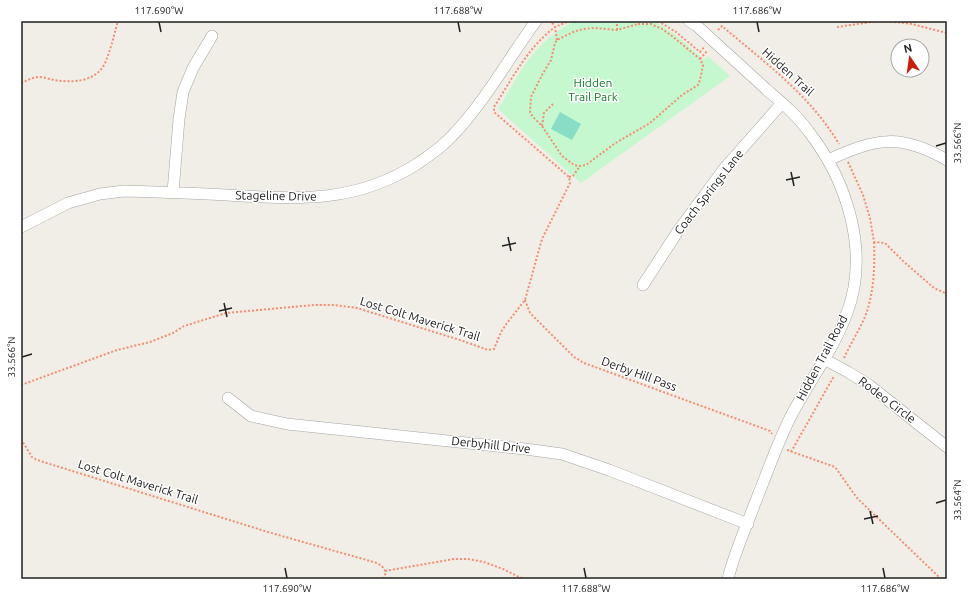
<svg xmlns="http://www.w3.org/2000/svg" width="968" height="600" viewBox="0 0 968 600" font-family="Ubuntu,sans-serif">
  <style>
    .park { fill: #c5f8cf }
    .pitch { fill: #87ddc5 }
    .lines { fill: none; stroke-linecap: round; stroke-linejoin: round }
    .minor-casing { stroke: #a4a4a4; stroke-width: 12 }
    .path { stroke: #f68d71; stroke-width: 2; stroke-dasharray: 2 2; stroke-linecap: butt }
    .minor { stroke: #fff; stroke-width: 11 }
    .ticks { fill: none; stroke: #202020; stroke-width: 1.5 }
    .labels { text-anchor: middle; stroke-width: 3; stroke-linejoin: round; paint-order: stroke }
    .street-label { font-size: 12px; fill: #202020; stroke: #fff }
    .park-label { font-size: 12px; fill: #0f7c24; stroke: #fff }
    .neatline { fill: none; stroke: #202020; stroke-width: 1.5 }
    .ticks-label { font-size: 10px; text-anchor: middle; fill: #202020 }
  </style>
  <rect width="100%" height="100%" fill="#f0eee6"/>
  <path class="park" d="M575,21h76c21,7 37,25 53,39l4,-4 22,20 -149,107 -83,-74c23,-38 36,-68 77,-88z"/>
  <path class="pitch" d="M560,112l21,12 -9,16 -21,-11z"/>
  <g class="lines">
    <defs>
      <path id="minor" d="M689,21l8,5c23,21 46,42 69,63 15,13 31,26 43,43 38,49 61,120 38,181 -13,36 -37,67 -55,101 -15,29 -25,60 -37,89 -9,25 -21,50 -27,76
        M828,160c48,-22 72,-27 119,0
        M173,192l6,-73 4,-27 10,-24 19,-32
        M21,227l47,-24 32,-9 24,-3c34,1 68,2 103,4 70,4 127,9 190,-31 12,-8 25,-17 35,-28 33,-34 56,-77 84,-115
        M643,285l35,-54 46,-62 58,-66
        M824,359l24,13 21,13 78,62
        M228,398l23,18 36,8 238,25 37,5 47,16 139,54"/>
    </defs>
    <use href="#minor" class="minor-casing"/>
    <path class="path" d="M658,21l18,11 24,20 5,-6
      M886,21l26,3 35,9
      M638,24h13l11,5 10,7 28,23 3,6 -3,15 -2,5 -16,10 -32,28 -36,21 -28,21 -6,1 -6,-1 -12,-9 -20,-30 -9,-9 -3,-5 1,-15 11,-22 9,-15 4,-17 2,-3 16,-8 10,-3 12,-1 22,2z
      M837,27l41,-6
      M617,30v-9
      M718,30l4,-4c42,36 88,69 117,118
      M557,40l-2,-13 14,-6
      M700,59l8,-9
      M21,83c6,-2 11,-6 18,-6 5,0 10,2 15,3 19,3 42,2 51,-17 6,-14 9,-28 13,-42
      M542,126l2,-13 9,-9
      M848,162l15,33 7,23 4,24 11,1 18,18 31,27 13,6
      M569,177l4,-1 7,-10
      M525,300l5,13 44,44 10,6 186,68 2,3
      M844,358c6,-13 14,-26 20,-39 10,-23 11,-53 10,-77
      M21,385l96,-35 33,-8 23,-9 11,-7 42,-13 88,-8h19l24,3 106,33 25,9 6,-1 7,-17 6,-9 18,-23 17,-61 28,-56 -1,-6 -75,-65v-5c18,-28 34,-60 61,-80l-4,-6
      M21,439l11,18 5,3 231,72 109,31c7,4 11,9 6,16
      M787,450l48,17 22,31 84,81
      M791,452l43,-76
      M385,571l69,-12h14l16,3 19,7 20,10"/>
    <use href="#minor" class="minor"/>
  </g>
  <path class="ticks" d="M159,22l2,10M458,22l2,10M757,22l2,10M936,146l10,-3M791,172l3,14M786,180l14,-3M508,237l3,14M502,246l14,-3M224,303l3,14M219,311l13,-3M22,357l10,-3M936,503l10,-3M870,511l3,13M864,519l14,-3M285,568l2,10M584,568l2,10M883,568l2,10"/>
  <g class="labels">
    <g class="street-label">
      <text transform="translate(788 72) rotate(42)" y="4">Hidden Trail</text>
      <text transform="translate(709 192) rotate(-52)" y="4">Coach Springs Lane</text>
      <text transform="translate(276 196) rotate(1)" y="4">Stageline Drive</text>
      <text transform="translate(420 319) rotate(17)" y="4">Lost Colt Maverick Trail</text>
      <text transform="translate(822 358) rotate(-62)" y="4">Hidden Trail Road</text>
      <text transform="translate(639 374) rotate(20)" y="4">Derby Hill Pass</text>
      <text transform="translate(887 400) rotate(37)" y="4">Rodeo Circle</text>
      <text transform="translate(491 445) rotate(6)" y="4">Derbyhill Drive</text>
      <text transform="translate(138 482) rotate(17)" y="4">Lost Colt Maverick Trail</text>
    </g>
    <g class="park-label">
      <text x="593" y="87">Hidden<tspan x="593" dy="14">Trail Park</tspan></text>
    </g>
  </g>
  <rect width="968" height="600" fill="none" stroke="#ffffff" stroke-width="44"/>
  <g transform="translate(910 58) rotate(347)"><circle r="19" fill="#ffffff" stroke="#a6a6a6"/>
  <path d="M0-3L7 15L0 10L-7 15Z" fill="#ca1b06"/>
  <text y="-6" font-size="11" font-weight="bold" text-anchor="middle" fill="#202020">N</text>
  </g>
  <rect x="22" y="22" width="924" height="556" class="neatline"/>
  <g class="ticks-label">
    <text x="159" y="14">117.690°W</text>
    <text x="458" y="14">117.688°W</text>
    <text x="757" y="14">117.686°W</text>
    <text transform="translate(957 143) rotate(-90)" y="4">33.566°N</text>
    <text transform="translate(11 357) rotate(-90)" y="4">33.566°N</text>
    <text transform="translate(957 500) rotate(-90)" y="4">33.564°N</text>
    <text x="287" y="592">117.690°W</text>
    <text x="586" y="592">117.688°W</text>
    <text x="885" y="592">117.686°W</text>
  </g>
</svg>
